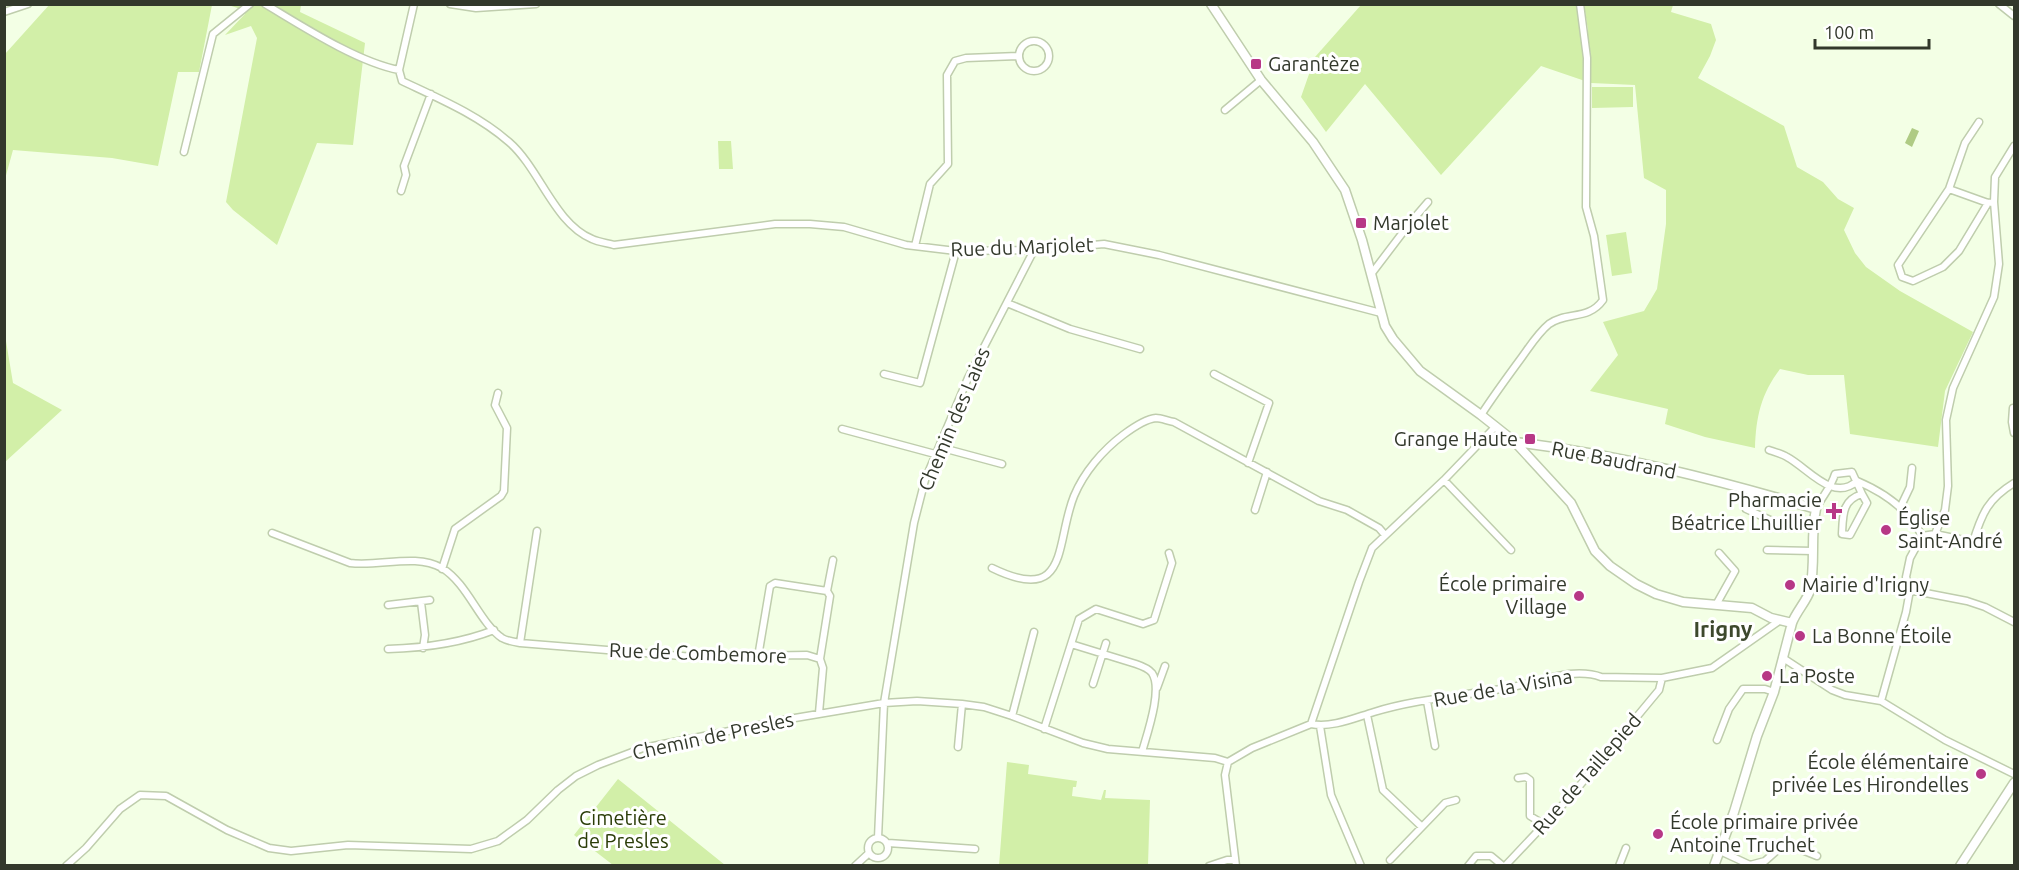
<svg xmlns="http://www.w3.org/2000/svg" width="2019" height="870" viewBox="0 0 2019 870" font-family="Ubuntu,sans-serif">
  <style>
    .green { fill: #d2efa8 }
    .water { fill: #afcb84 }
    .lines { fill: none; stroke-linecap: round; stroke-linejoin: round }
    .street-casing { stroke: #bfcdad; stroke-width: 9 }
    .secondary-casing { stroke: #bfcdad; stroke-width: 11 }
    .street { stroke: #fff; stroke-width: 6 }
    .secondary { stroke: #fff; stroke-width: 8 }
    .poi-dot { fill: #b73886; stroke: #fff; stroke-width: 2 }
    .labels { text-anchor: middle; stroke-width: 6; stroke-linejoin: round; paint-order: stroke }
    .poi-label { font-size: 20px; fill: #32382b; stroke: #fff; text-anchor: start }
    .street-label { font-size: 20px; fill: #32382b; stroke: #fff }
    .park-label { font-size: 20px; fill: #2b3d08; stroke: #fff }
    .quarter-label { font-size: 22px; font-weight: bold; fill: #3d482d; stroke: #fff }
  </style>
  <rect width="100%" height="100%" fill="#f3ffe5"/>
  <path class="green" d="M50,4l162,1 -13,67h-21l-20,94 -46,-8 -99,-8 -8,29v-125z
    M228,5h73l-1,7 65,31 -12,102 -36,-2 -40,102 -44,-35 -7,-8 31,-164 -6,-12 -26,9 20,-21 -4,-5z
    M1361,5h216l8,52v24l-44,-15 -100,109 -76,-91 -39,48 -25,-35 14,-40z
    M1584,5h89l-2,7 40,12 5,16 -6,16 -12,22 86,48 13,41 26,15 15,17 16,9 -10,22 11,23 11,14 34,24 73,41 -28,59 -7,56 -88,-13 -6,-59h-36l-28,-6c-19,25 -24,48 -25,79l-50,-11 -40,-13 3,-15 -78,-18 28,-36 -15,-33 41,-11 13,-22 9,-65v-34l-22,-12 -9,-93 -44,-2v-27l-4,-19 1,-7z
    M1592,87h41v20l-41,1z
    M718,141h13l2,28h-14z
    M1626,232l6,41 -20,3 -6,-41z
    M4,329l9,54 49,27 -57,52z
    M1007,762l22,3 -1,9 49,7 -1,6h-3l-1,9 29,4 3,-10h2l-1,8 45,2 -2,65 -149,1z
    M618,779l107,86h-112l-39,-30z"/>
  <path class="water" d="M1912,128l7,3 -7,16 -7,-4z"/>
  <g class="lines">
    <defs>
      <path id="street" d="M265,4c37,22 92,58 134,66l3,11c38,18 76,34 107,61 31,27 45,81 83,97 6,3 15,4 22,6l161,-21h35l34,3 62,18 50,6 78,-1 70,-6 55,11 222,58
        M450,4l26,4 60,-4
        M1999,4l15,12
        M4,12l24,-8
        M1019 56a15 15 0 1 1 30 0a15 15 0 1 1-30 0Z
        M399,70l15,-66
        M1225,110l36,-30
        M184,152l29,-118 37,-30
        M1949,189l16,-46 14,-21
        M401,191l5,-16 -2,-9 27,-72
        M1988,203l-29,48 -16,16 -30,14 -11,-4 -4,-12 51,-76 39,14 6,-1
        M915,246l15,-62 18,-20 -1,-89 8,-14 11,-3 53,-2
        M1372,273l38,-50 18,-21
        M1007,303l63,26 70,20
        M884,374l36,9 36,-132
        M1214,374l55,29 -21,60
        M2013,408l-1,14 2,11
        M1481,415c13,-20 27,-39 41,-58 8,-11 16,-24 27,-33 18,-13 39,-3 54,-24l-9,-64 -8,-29 1,-149 -7,-54
        M842,429l93,25
        M939,447l63,17
        M1769,450c6,2 13,4 18,7 21,11 46,46 70,24
        M1444,480l67,70
        M1857,481c26,11 52,29 65,55
        M1751,492l-5,17 35,16
        M1900,508l10,-21 2,-19
        M1816,509c6,-13 15,-21 19,-35l17,-2 10,22c-20,6 -19,21 -20,40l8,1 17,-32 -5,-9
        M1255,510l12,-38
        M272,533l78,30c30,4 65,-10 92,5 26,16 37,54 60,70 5,3 12,4 18,5l174,14 113,-2 13,4 3,9 -4,45
        M1935,534l10,-24 3,-24 -2,-66 7,-32 41,-91 5,-33 -5,-62 1,-25 19,-31
        M1922,536l13,-2 38,8c9,-29 15,-43 41,-59
        M1767,550l46,1
        M992,568c78,38 63,-25 82,-72 10,-24 29,-46 49,-61 8,-6 22,-16 33,-17 5,0 12,3 18,4l145,79 28,9 32,18 6,7
        M442,569l13,-40 46,-33 3,-5 3,-63 -12,-23 3,-12
        M1910,590l57,11 18,6 29,15
        M827,591l6,-31
        M421,602l4,33 -2,13
        M388,605l42,-5
        M1716,605l19,-34 -16,-18
        M520,643l17,-112
        M1071,644l65,20c6,2 12,4 16,9 11,16 -5,61 -10,79
        M388,649c35,-1 73,-6 106,-19
        M758,657l12,-71 5,-3 52,8 3,5 -10,63
        M1783,658l49,32 13,5 36,6 64,39 69,34
        M1093,684l13,-41
        M1157,688l8,-22
        M1427,701l8,45
        M1881,701l25,-89 4,-22 -4,-13 4,-19 12,-22
        M1367,715l16,75 39,37
        M1012,716l22,-84
        M1311,724l48,-142 13,-34 72,-68 52,-54
        M1320,726l11,69 30,71
        M1044,729l35,-110 17,-10 47,15 11,-4 18,-57 -3,-10
        M1717,740l12,-31 14,-20h22l9,3
        M958,747l4,-43
        M1228,762l24,-14 59,-24c21,4 43,-6 63,-12 42,-13 88,-16 132,-24 21,-3 42,-11 63,-14 11,-1 22,-1 32,3l61,1 50,-10 67,-47
        M1228,762l-3,13 11,91
        M1518,778l8,-1 4,3v36l15,9
        M868 848a10 10 0 1 1 20 0a10 10 0 1 1-20 0Z
        M878,838l6,-135 30,-180 11,-43 43,-102 66,-128
        M888,843l87,6
        M1720,851l30,14 15,-4 16,-14 11,-1 25,10
        M1390,860l55,-57 11,-3
        M66,866l20,-18 34,-39 20,-14 26,1 61,34 42,18 22,3 57,-6 123,4 27,-8 29,-21 31,-30 18,-14 22,-11 45,-17 146,-29 95,-16 33,-2 45,3 22,3 28,9 71,27 25,6 107,9 13,4
        M855,866l14,-13
        M1209,866l18,-6h8
        M1468,866l8,-10h15l12,10
        M1505,866l66,-70 88,-106 3,-12
        M1619,866l7,-18"/>
      <path id="secondary" d="M1211,4l50,76 52,62 32,48 17,50 23,86 8,13 27,32 61,44 34,27 56,61 24,48 15,15 26,18 20,10 27,8 69,6 19,10 21,5
        M1515,442c102,12 203,38 301,67 -6,27 0,54 -6,81 -2,9 -14,22 -18,33l-18,69 -17,44 -23,76 -20,54
        M1960,866l54,-83"/>
    </defs>
    <use href="#street" class="street-casing"/>
    <use href="#secondary" class="secondary-casing"/>
    <use href="#street" class="street"/>
    <use href="#secondary" class="secondary"/>
  </g>
  <g class="poi-dot">
    <rect x="1250" y="58" width="12" height="12" rx="3"/>
    <rect x="1355" y="217" width="12" height="12" rx="3"/>
    <rect x="1524" y="433" width="12" height="12" rx="3"/>
    <path d="M1831 502h6v6h6v6h-6v6h-6v-6h-6v-6h6z"/>
    <circle cx="1886" cy="530" r="6"/>
    <circle cx="1790" cy="585" r="6"/>
    <circle cx="1579" cy="596" r="6"/>
    <circle cx="1800" cy="636" r="6"/>
    <circle cx="1767" cy="676" r="6"/>
    <circle cx="1981" cy="774" r="6"/>
    <circle cx="1658" cy="834" r="6"/>
  </g>
  <g class="labels">
    <g class="poi-label">
      <text x="1268" y="71">Garantèze</text>
      <text x="1373" y="230">Marjolet</text>
      <text x="1518" y="446" text-anchor="end">Grange Haute</text>
      <text x="1822" y="507" text-anchor="end">Pharmacie<tspan x="1822" dy="23">Béatrice Lhuillier</tspan></text>
      <text x="1898" y="525">Église<tspan x="1898" dy="23">Saint-André</tspan></text>
      <text x="1567" y="591" text-anchor="end">École primaire<tspan x="1567" dy="23">Village</tspan></text>
      <text x="1802" y="592">Mairie d'Irigny</text>
      <text x="1812" y="643">La Bonne Étoile</text>
      <text x="1779" y="683">La Poste</text>
      <text x="1969" y="769" text-anchor="end">École élémentaire<tspan x="1969" dy="23">privée Les Hirondelles</tspan></text>
      <text x="1670" y="829">École primaire privée<tspan x="1670" dy="23">Antoine Truchet</tspan></text>
    </g>
    <g class="street-label">
      <text transform="translate(1022 247) rotate(-2)" y="7">Rue du Marjolet</text>
      <text transform="translate(954 419) rotate(-67)" y="7">Chemin des Laies</text>
      <text transform="translate(1614 460) rotate(11)" y="7">Rue Baudrand</text>
      <text transform="translate(698 653) rotate(2)" y="7">Rue de Combemore</text>
      <text transform="translate(1503 688) rotate(-10)" y="7">Rue de la Visina</text>
      <text transform="translate(713 736) rotate(-12)" y="7">Chemin de Presles</text>
      <text transform="translate(1587 774) rotate(-49)" y="7">Rue de Taillepied</text>
    </g>
    <g class="park-label">
      <text x="623" y="825">Cimetière<tspan x="623" dy="23">de Presles</tspan></text>
    </g>
    <g class="quarter-label">
      <text x="1723" y="637">Irigny</text>
    </g>
  </g>
  <rect width="2019" height="870" fill="none" stroke="#32382b" stroke-width="12"/>
  <path d="M1815 39v9h114v-9" fill="none" stroke="#32382b" stroke-width="3"/>
  <text x="1824" y="39" font-size="18" fill="#32382b" stroke="#ffffff" stroke-width="4.5" paint-order="stroke">100 m</text>
</svg>
